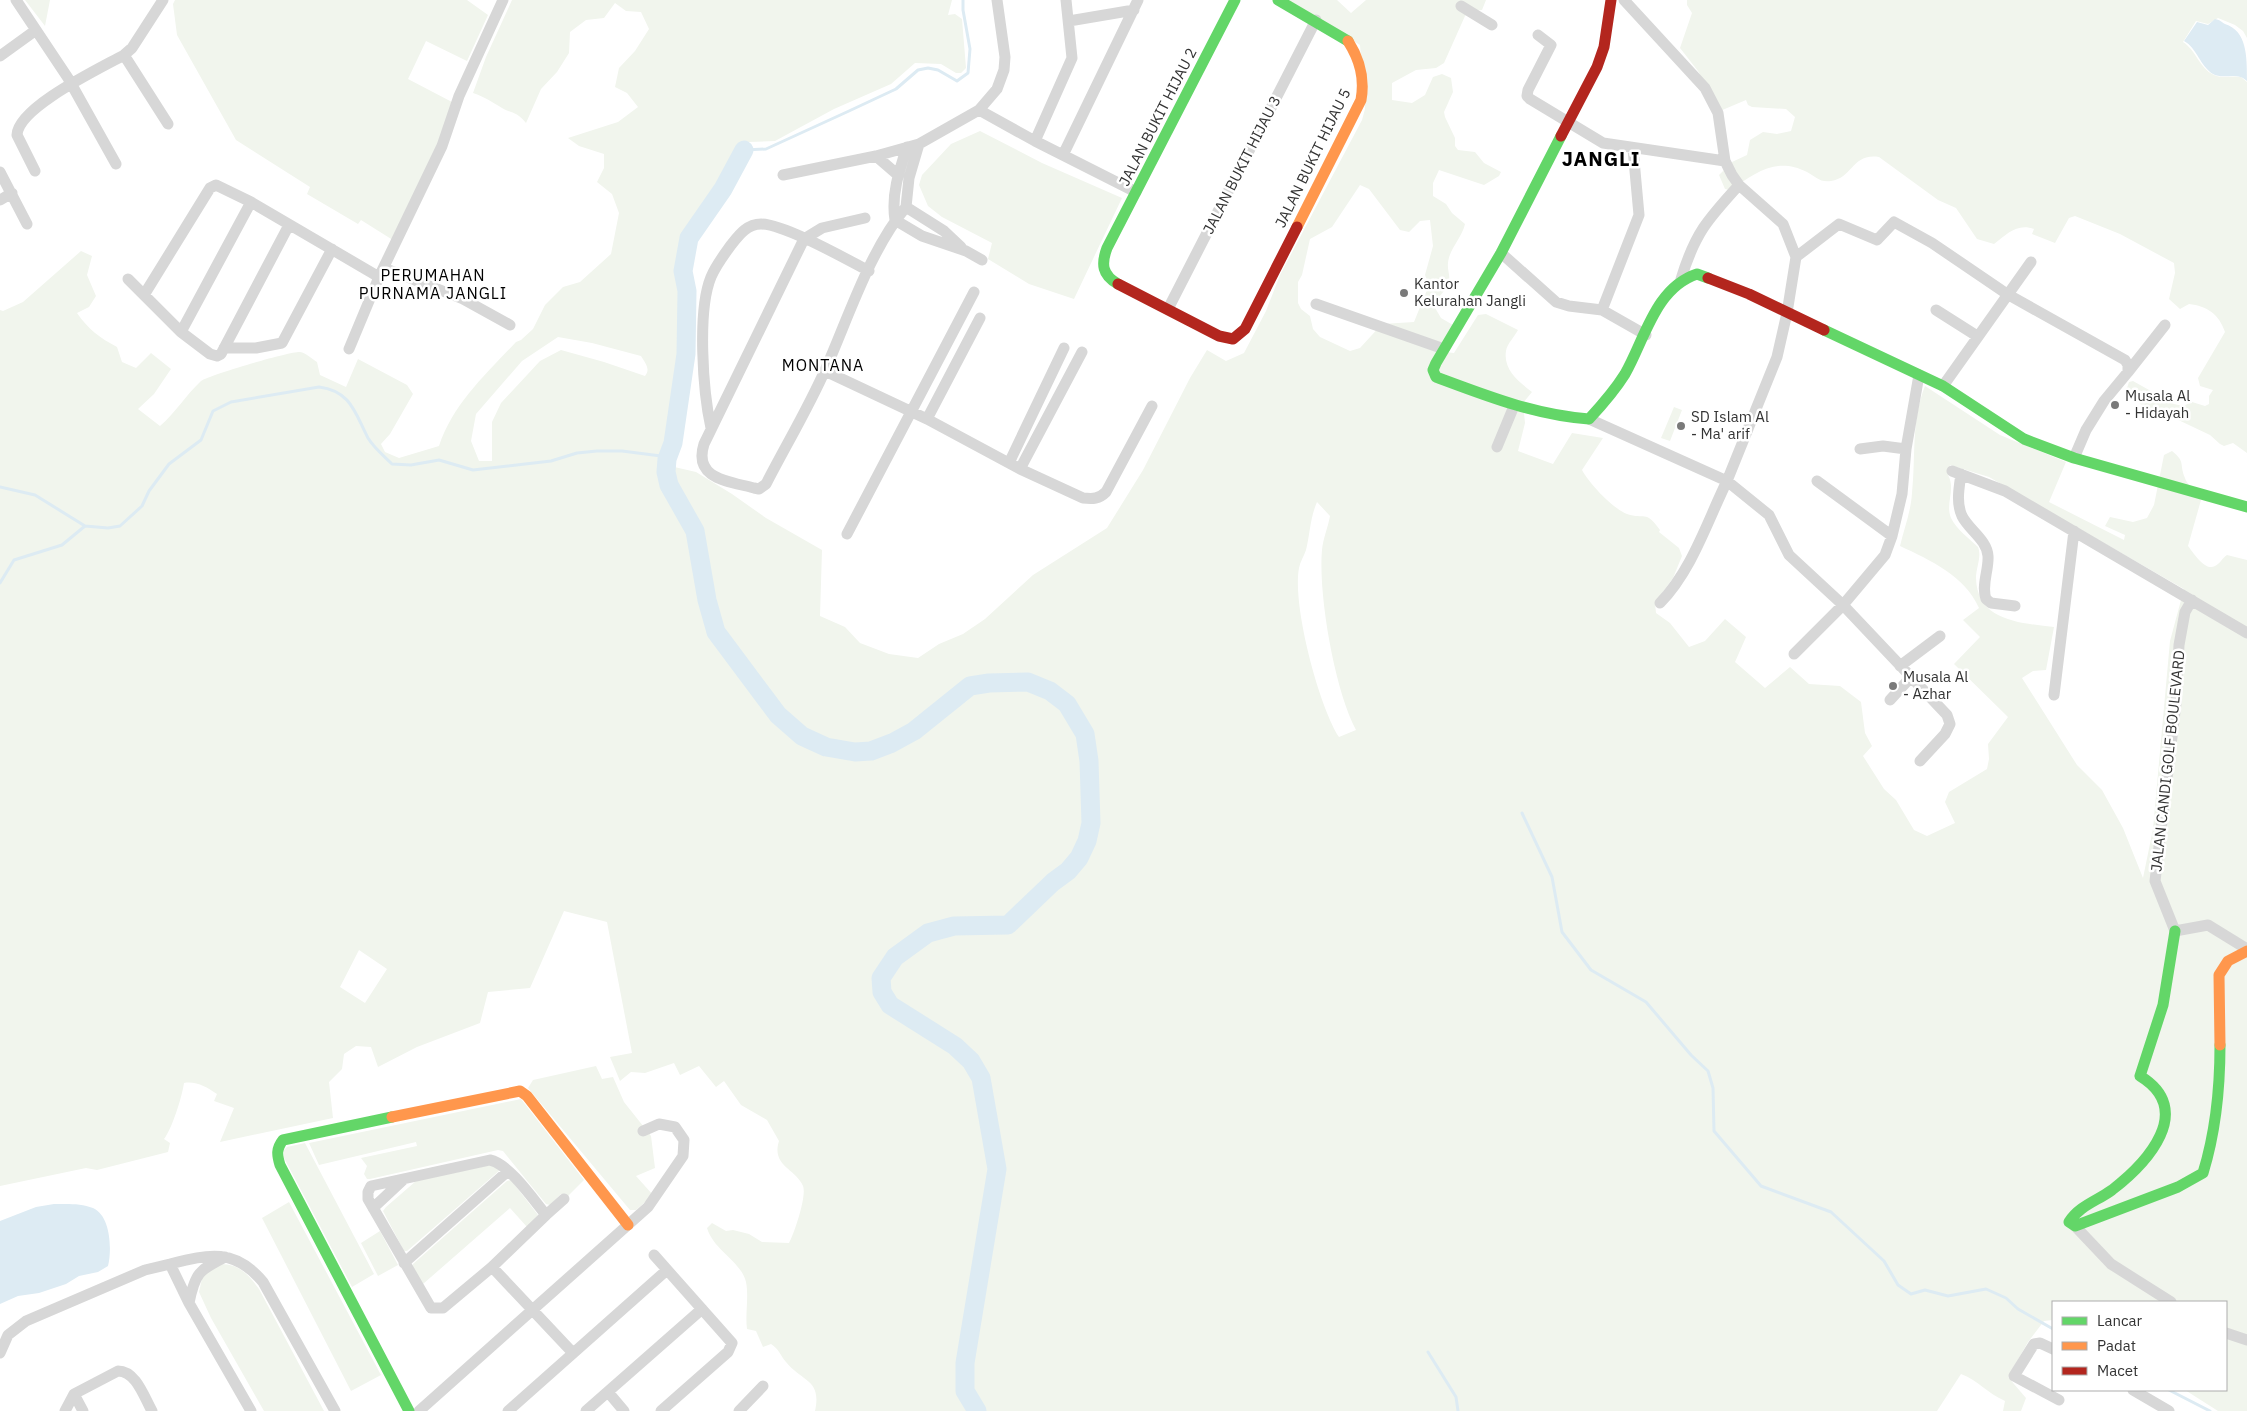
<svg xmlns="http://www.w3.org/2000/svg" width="2247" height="1411" viewBox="0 0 2247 1411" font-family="'IBM Plex Sans',sans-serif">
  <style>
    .green { fill: #f1f5ed; fill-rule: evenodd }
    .water { fill: #ddebf3 }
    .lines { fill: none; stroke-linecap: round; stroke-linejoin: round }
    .stream { stroke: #ddebf3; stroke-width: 3 }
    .river { stroke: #ddebf3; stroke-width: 19 }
    .street { stroke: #d7d7d7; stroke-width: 11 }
    .fast { stroke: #63d668; stroke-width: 11 }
    .slow { stroke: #ff974d; stroke-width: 11 }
    .jam { stroke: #b3261e; stroke-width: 11 }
    .poi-dot { fill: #7a7a7a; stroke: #fff; stroke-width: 2 }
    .labels { text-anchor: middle; stroke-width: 5; stroke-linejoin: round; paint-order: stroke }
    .street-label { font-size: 15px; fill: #333; stroke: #fff }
    .poi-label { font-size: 15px; fill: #333; stroke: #fff; text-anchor: start }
    .neighbourhood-label { font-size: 16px; letter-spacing: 1px; fill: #000; stroke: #fff }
    .district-label { font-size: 20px; font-weight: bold; letter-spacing: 1px; fill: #000; stroke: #fff }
  </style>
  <rect width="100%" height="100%" fill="#fff"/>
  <path class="green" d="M25,0h25l-5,26z
    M175,0h292l21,15 -21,46 -41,-20 -18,38 44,23 -18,52 -38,88 -35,-22 -3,4 -51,-30 3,-7 -74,-47 -59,-105 -4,-31z
    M512,0h440l-4,15 7,-1 7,5 4,49 -5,5h-5l-15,-9 -26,-1 -24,21 -57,25 -59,32 -27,1 -8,4 -7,11 -4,15 -36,47 -8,17 -4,17 -2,26 3,28 -11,116 -1,43 26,6 36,22 34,24 56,32 -2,66 25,11 15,16 29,11 29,4 21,-14 24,-10 22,-15 48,-44 74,-47 36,-58 47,-92 17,-28 19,11 18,-8 22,-42 14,-36 82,-155 3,-11 -5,-64 -73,-45h50l14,13 15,-13h120l-4,10 -13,1 -4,5 -21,47 -8,5 -20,2 -24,13v17l20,3 13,-8 8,-18 9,-3 9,4 2,14 -9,20 1,5 10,21v8l3,4 17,2 9,11 17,9 -2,4 -15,9 -45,-15 -6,13v13l13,8 6,9 13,11c-3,14 -16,25 -17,39 -1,9 4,13 -1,23 -4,8 -10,11 -13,20l7,12 12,7 -16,26 17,2 24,-38 8,-1 32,16c-3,6 -11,14 -12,21 -3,19 13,31 26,41l-9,11 2,20 -7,28 35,13 19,-31 31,5 -21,32c7,13 30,38 45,44 18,6 18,-5 33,16l-1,2 20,16 3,8 -9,22 -18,25 1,10 14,10 19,24 16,-6 20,-22 21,18 -11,25 30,26 25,-21 19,17 31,2 21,16 4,31 7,13 -9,10 21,33 12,11 18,30 13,6 28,-13 -10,-21 4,-10 38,-23 2,-10 -1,-15 20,-27 -54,-53 26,-27 -17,-17 16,-12c-14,-32 -49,-48 -79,-62 4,-17 11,-35 12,-53 4,-37 -1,-72 13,-107l75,49 66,27 -17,40 75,38 1,-5 -20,-9 5,-9 23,5 14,-4 7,-13 10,-50 8,-4c14,11 7,13 13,27 1,5 12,16 16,22l-13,46c5,6 17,26 27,20 5,-2 7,-8 12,-11l20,5v851h-29l-33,-21h41v-88h-173v18l-9,1 -16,21 -20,35 18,21 -5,13h-18l2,-10c-18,-8 -26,-20 -44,-27l-24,37h-1122c7,-32 -13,-29 -29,-49 -6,-7 -7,-13 -15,-18l-8,3 -7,-16 -9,-2c-2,-15 2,-32 -1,-47 -5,-21 -32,-31 -39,-54l5,-5 14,8 7,-1 16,4 13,8 27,1c5,-9 18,-47 14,-57 -7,-17 -32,-20 -24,-45l-12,-21 -26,-15 -17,-24 -8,6 -17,-21 -19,9 -6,-12 -29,10 -14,-1 -11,9 -10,-24 22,-4 -25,-131 -43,-11 -34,77 -42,4 -8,31 -63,24 -39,20 -7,-20 -15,-1 -12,8 -2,15 -13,13 4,36 -113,24 14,-34 -20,-7 3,-7c-11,-7 -20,-13 -33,-11 -2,14 -12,46 -20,56l6,4 -2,9 -71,18 -11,-2 -86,18v-876l3,1 20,-9 58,-51 11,5 -5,19 9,21 -7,11 -12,6c11,16 23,25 40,34l5,15 14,6 15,-15 20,16 -17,25 -16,15 22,17c15,-13 26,-31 41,-45 8,-6 90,-30 99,-29 6,1 12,7 17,10l3,13 26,12 12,-28 49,26 6,9 -23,40 -9,10 4,8 14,6 40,-12c14,-42 47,-72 77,-104l5,-2 12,-11 12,-24 18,-18 17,-5 31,-28 8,-41 -7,-19 -15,-12 7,-14v-14l-25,-8 -11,-8 50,-16 20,-15 -11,-14 -12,-6 4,-19 16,-17 14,-22 -8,-17 -15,-1 -11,-8 -11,15 -18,2 -16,12 -1,21 -12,19 -16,17 -15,34c-9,-11 -13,-9 -24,-15 -10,-6 -17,-11 -29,-15l13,-36zM1360,185l9,4 31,41 9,2 11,-11 10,-1 3,26 -8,29 4,10 -15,37 -32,2 -22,24 -10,3 -30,-14 -7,-8 -3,-13 -9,-7 -3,-6v-21l4,-7 8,-36 22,-12zM558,337l34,6 49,13c4,7 10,13 4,20l-41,-14 -43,-12 -21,11 -39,42 -9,19v39h-13l-8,-20 5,-27 46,-53zM1950,465l39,12 195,112 -14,52 -17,188 -10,49 -20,-50 -21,-38 -25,-25 -55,-87 11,-7 13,-1 8,-43c-34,-4 -77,-6 -78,-49 0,-11 6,-21 2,-31 -8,-8 -22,-18 -27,-29 -6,-14 5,-29 -3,-43zM1317,502l13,14c-2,11 -7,23 -8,34 -4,45 13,141 34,180l-17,7c-20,-31 -47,-132 -40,-169 1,-6 5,-12 7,-18 4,-16 4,-32 11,-48zM359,950l28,19 -22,34 -25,-16z
    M1687,0h560v38l-4,-7 -8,-6 -17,-7 -10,6 -12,-3 -13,21c13,8 16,26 31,33 9,4 18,0 27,2l6,5v371l-14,-10 -9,3 -4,-2 -10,-9 -38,-18 -5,-1 -3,3 -9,-2 -29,-26 3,-9 4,-1 41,23 9,2 9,-4 13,4 4,-2v-8l4,-6 -13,-4 -2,-8 27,-46c-6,-18 -18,-26 -36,-28l-9,5 -11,-10 6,-26 -1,-10 -54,-29 -45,-18 -6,2 -14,25 -23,-9 2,-5c-17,-6 -27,5 -40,15l-17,-5 -21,-31 -18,-8 -59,-43c-27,-4 -26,21 -48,24 -11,2 -16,-5 -24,-9 -32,-16 -52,2 -77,18l-5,-1 -6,-14 13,-13 15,-7 3,-15 13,-8 14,2 14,-3 4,-14 -9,-8 -34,-2 -4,-2 -2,-5 -26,11 -22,-40 -18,-23 12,-35 -5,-8z
    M980,131l62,32 80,35 -48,101 -45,-15 -41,-25 4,-16 -50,-26 -14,-11 -9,-21 3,-10 29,-31z
    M1674,407l8,3 -12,31 -9,-3z
    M596,1066l6,13 11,-2 11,25 27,34 4,32 -19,8 17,19 -17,15h-6l-102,-122 5,-8z
    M521,1099l63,81 -16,16 -7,-2 -11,11 -4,-1 -43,-53 -5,-1 -128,29h-3l-3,-5 3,-8 -6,-8 56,-12 -1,-4 -97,23 -10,-22z
    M305,1143l69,131 -22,13 -68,-129v-8l3,-3z
    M494,1164l6,6 -93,81h-3l-21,-40 3,-4 30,-26z
    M511,1180l27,35 -11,12 -17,-19 -87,76 -11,-17 1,-3 94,-83z
    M289,1202l92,173 -30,16 -89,-173z
    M380,1231l18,34 -20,11 -17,-33z
    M220,1264c19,0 28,10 39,25l65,122h-60l-53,-93 -12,-26 4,-18z"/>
  <path class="water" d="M2215,19c6,1 6,3 10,5 22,7 22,32 22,57 -10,-10 -23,-1 -34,-7 -13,-8 -16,-26 -29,-33l13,-19 11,3z
    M54,1204c13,0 27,-1 39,4 18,8 19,42 15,58l-10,6 -19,4 -13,8 -27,9 -21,3 -18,8v-83l36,-14z"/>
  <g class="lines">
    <path class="stream" d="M744,150l22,-1 83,-38 47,-22 22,-19 10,-2 10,2 19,11 11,-8 2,-24 -7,-39v-10
      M0,487l35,8 50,31 23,2 12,-2 22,-20 7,-15 20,-27 32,-24 12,-29 18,-9 88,-15c32,4 36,26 49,51 6,10 16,18 24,26l19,1 28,-5 34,10 78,-9 26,-8 20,-2h25l39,5 6,3
      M0,583l14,-23 48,-15 23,-19
      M1522,813l30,64 10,55 29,38 55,32 45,53 17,16 5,17 1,43 47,55 70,26 53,49 14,24 13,9 14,-4 23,6 38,-7 20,9 12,11 35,20
      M1428,1352l28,45 2,14
      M2169,1390l41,21"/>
    <path class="river" d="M744,150l-21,39 -34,49 -6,33 4,20 -1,63 -13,89 -6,16 -1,13 3,13 26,46 12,69 9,32 62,83 24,21 24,11 29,5 16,-1 21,-8 22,-12 56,-45 19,-3 39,-1 22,9 17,13 18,30 4,27 2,62 -4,18 -8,17 -11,13 -15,11 -45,43 -54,1 -26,7 -33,24 -14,21 1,14 8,13 65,41 16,15 10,17 16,91 -32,194v28l12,20"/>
    <path class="street" d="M16,0l52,78 48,86
      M1624,0l81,88 13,25 7,48 7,14 7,10 44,39 13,33 -9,56 -10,44 -50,124 42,34 20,40 54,50 104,110 3,9 -5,10 -25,27
      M1461,6l31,19
      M1069,21l65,-11
      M1538,35l13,10 -23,45 -1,6 3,3 73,44 122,18
      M124,55l44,69
      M0,56l36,-26
      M979,110l56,31 101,51
      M1035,141l37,-83 -6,-58
      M907,147c-8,24 -16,48 -12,73l27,16 44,15 16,9
      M1063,155l75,-155
      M876,156l22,19
      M35,171l-18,-36c1,-28 84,-67 107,-80l8,-7 31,-48
      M0,172l27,52
      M783,175l93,-19 43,-12 60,-34 18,-21 7,-19 1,-13 -8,-57
      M0,200l12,-7
      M906,207l38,24 17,16
      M906,207l3,-29 10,-34
      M865,218l-43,10 -18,11 -100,205c-11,35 24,37 50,44l5,1 7,-5c20,-39 43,-77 60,-116 23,-52 44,-118 80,-161
      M1501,253l55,49 13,4 33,4 44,25
      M1796,257l43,-33 38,16 17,-18 38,21 75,51 118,66 3,5v7l-24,29 -18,29 -12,28
      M384,268l79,31 47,26
      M128,279l53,53 70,-130
      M1681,279c14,-46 27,-60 58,-94
      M144,295l66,-107 6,-3 35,17 128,75
      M1316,304l128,45
      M1168,309l148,-289
      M1602,310l37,-95 -6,-66
      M1936,310l41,26
      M181,332l29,22 7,2 4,-2 68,-129
      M224,348h32l26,-5 50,-94
      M349,349l30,-72 63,-131 17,-50 44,-96
      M825,371l102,48 93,50 63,29c10,1 16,1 23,-6l46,-86
      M2128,372l37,-47
      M1943,386l88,-124
      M927,419l53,-101
      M1589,419l138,62c-20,41 -35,89 -67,122
      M711,428c-8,-36 -14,-117 0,-151 5,-12 13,-22 20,-32 8,-10 16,-21 30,-21 23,0 85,35 108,47
      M1497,447l17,-41
      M1860,449l23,-3 23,3
      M1009,463l55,-115
      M1020,469l62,-117
      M1952,471l53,20 242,142
      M1961,474c-2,14 -5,29 1,42 7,14 25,24 26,40 1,14 -7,29 -2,43l5,4 24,3
      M1817,481l75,55
      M847,534l127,-242
      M2192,600l-7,12 -6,33 -3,58 -21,178 20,50 33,-6 39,24
      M1794,654l49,-49 42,-50 7,-19 10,-42 4,-45 13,-74
      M1900,666l40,-30
      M2054,695l20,-164
      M1890,700l21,-23
      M490,1160c19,4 43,39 56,55l-54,52 -49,41h-12l-63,-109v-7l3,-6z
      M373,1208l30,-28
      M546,1215l18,-16
      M2075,1226l36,38 60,38
      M654,1255l78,88 -4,9 -67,59
      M404,1263l104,-92
      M170,1264c39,-10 65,-16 93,18l72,129
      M492,1267l81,86
      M189,1303c6,-30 10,-33 36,-46
      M2226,1333l21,7
      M2053,1349l-13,-6 -6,1 -20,32 45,24
      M0,1353l8,-18 18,-14 119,-51 25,-6 19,39 62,108
      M2133,1390l36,21
      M608,1392l16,19
      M74,1394l9,17
      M65,1411l9,-17 44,-23c18,0 26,26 34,40
      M419,1411l229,-204 35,-51 1,-16 -9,-13 -16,-3 -16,7
      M508,1411l159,-141
      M586,1411l116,-102
      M739,1411l24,-25"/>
    <path class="fast" d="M1278,0l70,41
      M1561,136l-60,117 -65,110 -3,7 3,7c51,19 99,38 153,42 13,-14 26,-29 36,-45 20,-35 30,-86 72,-100l11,4
      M1118,284c-16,-9 -17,-20 -11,-36l128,-248
      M1824,330l119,56 81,53 50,19 173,49
      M2175,931l-12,74 -23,71c56,34 7,87 -28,114 -15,11 -33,16 -43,32l6,4 103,-39 25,-14c13,-42 17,-84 17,-128
      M392,1117l-109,23c-7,9 -6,15 -3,25l129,246"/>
    <path class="slow" d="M1297,227l64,-127c4,-22 -1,-40 -13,-59
      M2220,1045l-1,-70 9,-14 19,-10
      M392,1117l128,-26 7,5 101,129"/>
    <path class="jam" d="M1561,136l36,-69 7,-20 7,-47
      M1708,278l41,16 75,36
      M1118,284l101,52 14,3 12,-10 52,-102"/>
  </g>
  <g class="poi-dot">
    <circle cx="1404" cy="293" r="5"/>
    <circle cx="2115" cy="405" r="5"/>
    <circle cx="1681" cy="426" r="5"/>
    <circle cx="1893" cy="686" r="5"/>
  </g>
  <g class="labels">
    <g class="street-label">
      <text transform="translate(1158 117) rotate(-63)" y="5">JALAN BUKIT HIJAU 2</text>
      <text transform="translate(1313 158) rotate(-64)" y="5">JALAN BUKIT HIJAU 5</text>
      <text transform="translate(1242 165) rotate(-63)" y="5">JALAN BUKIT HIJAU 3</text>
      <text transform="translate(2168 761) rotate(-84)" y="5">JALAN CANDI GOLF BOULEVARD</text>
    </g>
    <g class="poi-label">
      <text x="1414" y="289">Kantor<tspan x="1414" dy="17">Kelurahan Jangli</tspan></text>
      <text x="2125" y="401">Musala Al<tspan x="2125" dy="17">- Hidayah</tspan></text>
      <text x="1691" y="422">SD Islam Al<tspan x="1691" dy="17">- Ma' arif</tspan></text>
      <text x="1903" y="682">Musala Al<tspan x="1903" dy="17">- Azhar</tspan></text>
    </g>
    <g class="neighbourhood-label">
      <text x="433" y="281">PERUMAHAN<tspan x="433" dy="18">PURNAMA JANGLI</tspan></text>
      <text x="823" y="371">MONTANA</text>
    </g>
    <g class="district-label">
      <text x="1601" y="166">JANGLI</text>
    </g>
  </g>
  <rect x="2052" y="1301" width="175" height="90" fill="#ffffff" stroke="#adadad"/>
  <rect x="2062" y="1317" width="25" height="8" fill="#63d668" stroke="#adadad"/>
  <text x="2097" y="1326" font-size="15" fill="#333333">Lancar</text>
  <rect x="2062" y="1342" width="25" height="8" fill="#ff974d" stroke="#adadad"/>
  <text x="2097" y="1351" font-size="15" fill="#333333">Padat</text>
  <rect x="2062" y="1367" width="25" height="8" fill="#b3261e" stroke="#adadad"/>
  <text x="2097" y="1376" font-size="15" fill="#333333">Macet</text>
</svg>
